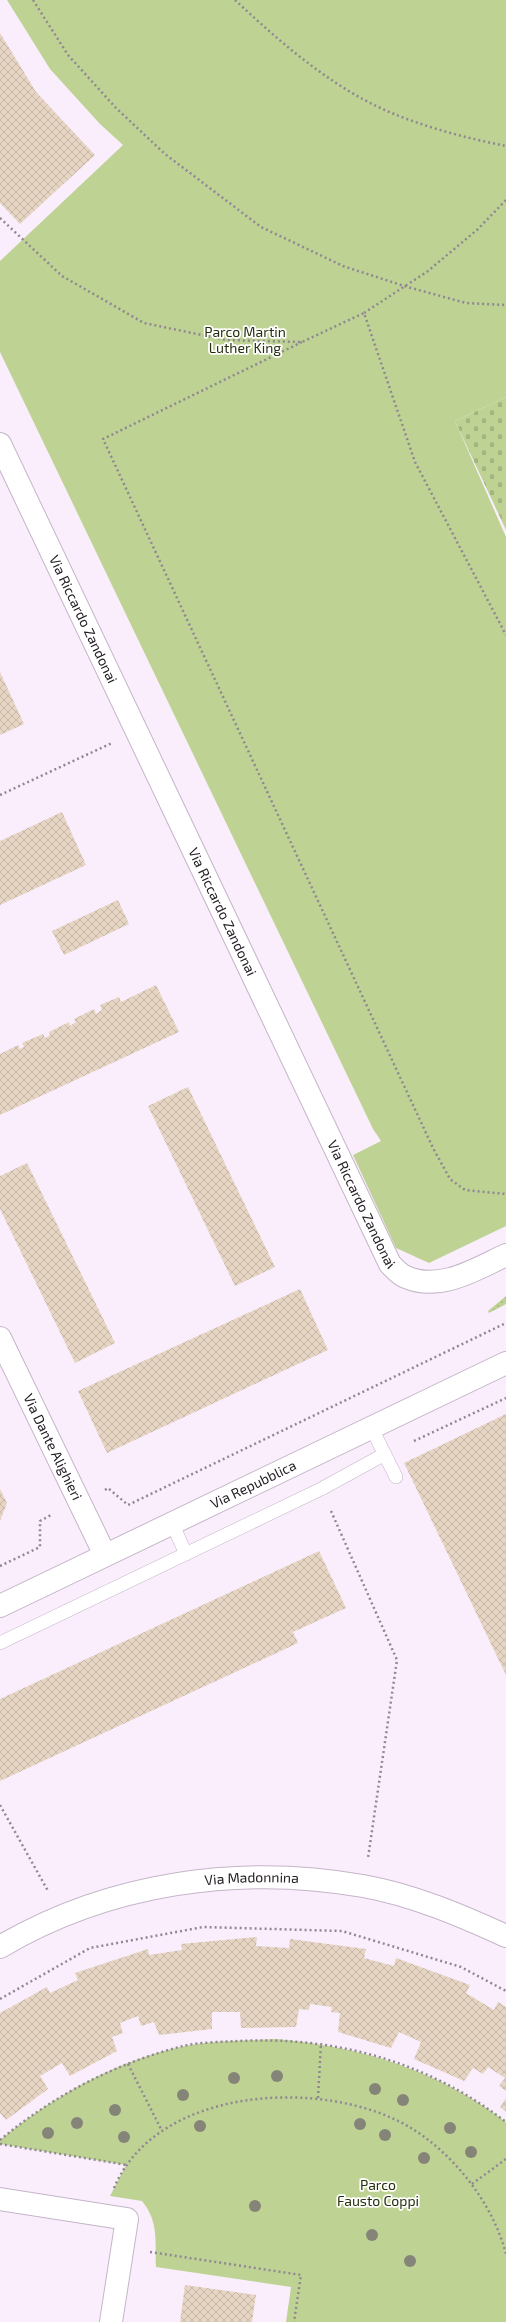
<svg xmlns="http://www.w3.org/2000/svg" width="506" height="2322" viewBox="0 0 506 2322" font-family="'Exo 2',sans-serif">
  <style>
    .grass { fill: url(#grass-dots) }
    .cemetery { fill: url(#cemetery-stones) }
    .green { fill: #bed393 }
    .building { fill: url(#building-cross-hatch) }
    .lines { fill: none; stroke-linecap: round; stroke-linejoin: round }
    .service-casing { stroke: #c4b5c8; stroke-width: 14 }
    .minor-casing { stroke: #c4b5c8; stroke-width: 24 }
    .path { stroke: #908792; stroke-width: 2.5; stroke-dasharray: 2 3; stroke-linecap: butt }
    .service { stroke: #fff; stroke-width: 13 }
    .minor { stroke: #fff; stroke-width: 22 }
    .tree { fill: #858478 }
    .labels { text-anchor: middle; stroke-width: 3.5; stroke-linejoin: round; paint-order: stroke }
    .park-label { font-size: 14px; fill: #252e0c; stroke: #fff }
    .street-label { font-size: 14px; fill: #262027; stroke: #fff }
  </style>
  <defs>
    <pattern id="grass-dots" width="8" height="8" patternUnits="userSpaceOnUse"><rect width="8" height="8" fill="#bed393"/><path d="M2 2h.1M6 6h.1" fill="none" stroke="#a3b57f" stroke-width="1.8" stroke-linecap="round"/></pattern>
    <pattern id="cemetery-stones" width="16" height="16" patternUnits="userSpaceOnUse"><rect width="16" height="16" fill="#bed393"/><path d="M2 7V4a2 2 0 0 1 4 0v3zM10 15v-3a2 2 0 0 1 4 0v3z" fill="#a3b57f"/></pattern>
    <pattern id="building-cross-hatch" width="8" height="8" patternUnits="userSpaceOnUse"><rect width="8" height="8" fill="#e7d5c4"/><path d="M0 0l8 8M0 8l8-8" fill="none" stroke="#c6b7a8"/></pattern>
  </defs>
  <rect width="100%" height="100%" fill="#faeefd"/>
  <path class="grass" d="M506,1296v8l-17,9 -1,-2z"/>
  <path class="cemetery" d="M506,397v133l-51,-109z"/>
  <path class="green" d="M7,0h499v397l-51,24 51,116v689l-77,37 -33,-15 -43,-93 28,-14 -8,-12 -373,-777v-91l123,-116 -23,-21 -50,-55z
    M277,2039c85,8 161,31 229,83v200h-220l5,-35 -135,-20c-1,-26 3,-45 -14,-66l-32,-5 16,-31 -126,-21v-4c52,-43 113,-78 180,-93 31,-7 65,-6 97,-8z"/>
  <path class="building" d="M0,33l36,59 59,63 -75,69 -20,-21z
    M0,672l24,52 -24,11z
    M62,812l24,53 -86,40v-64z
    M118,900l11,24 -65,31 -12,-24z
    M156,985l23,47 -179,83v-61l18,-9 2,4 4,-2 -2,-4 21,-9 2,4 5,-3 -1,-3 20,-10 1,4 6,-4 -2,-3 20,-10 2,5 6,-4 -2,-5 19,-8 2,5z
    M188,1087l87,180 -40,19 -87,-180z
    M27,1163l88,180 -40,20 -75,-154v-33z
    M300,1289l28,61 -221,103 -29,-62z
    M506,1414v261l-102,-212z
    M0,1489l7,14 -7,18z
    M319,1551l27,57 -53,24 5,11 -298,138v-82z
    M257,1937l-1,9 33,2 1,-9 76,10 -2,9 30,8 2,-8 74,27 -4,8 28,17 4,-8 8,5v84l-7,-5 6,-8 -17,-11 -5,7 -10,-6 -9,13 -50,-22 7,-17 -22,-10 -8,16 -53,-16 2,-19 -9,-1 1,-5 -22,-3 -1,6 -10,-1 -3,18 -55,1 -1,-16h-28v17l-53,6 -5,-13 -13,4 -3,-10 -18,7 3,10 -11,4 5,14 -47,25 -8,-13 -22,13 8,13 -42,31 -6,-7v-100l47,-26 3,6 28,-13 -3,-7 73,-24 1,6 33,-5 -1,-6z
    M506,2098v14l-6,-5z
    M185,2285l71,10 -4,27h-72z"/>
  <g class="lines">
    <defs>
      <path id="service" d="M371,1427l25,50
        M172,1523l14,31
        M0,1643l321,-154 64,-35"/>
      <g id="minor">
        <path id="s1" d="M0,444l390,820c4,4 10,11 16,13 34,15 70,-8 100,-22"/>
        <path id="s2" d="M0,1338l105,217"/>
        <path id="s3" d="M0,1606l506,-243"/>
        <path id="s4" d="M0,1947c108,-64 240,-83 363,-61 50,9 97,29 143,50"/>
        <path d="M0,2199l127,20 -16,103"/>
      </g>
    </defs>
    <use href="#service" class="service-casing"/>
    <use href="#minor" class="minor-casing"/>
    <path class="path" d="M33,0l35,55 48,53 49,46 96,73 82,39 61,20 62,17 40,2
      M235,0c45,42 95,86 152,111 37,16 79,27 119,35
      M0,218l62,58 82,47 82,17 76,2 62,-29 51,149 91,173
      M364,313l64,-42 50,-42 28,-29
      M302,342l-199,97 330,709 17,31 15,11 41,4
      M0,795l112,-52
      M414,1441l92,-43
      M105,1490l3,-2 20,17 378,-182
      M331,1511l66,149 -29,198
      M0,1566l40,-19v-26l13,-7
      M0,1805l48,86
      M0,1999l90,-51 113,-21 139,4 119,36 45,24
      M128,2064l34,67
      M318,2098l3,-55
      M0,2140c53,-44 112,-75 179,-93 19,-5 41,-5 60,-6 97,-5 189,21 267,81
      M0,2144l127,21
      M472,2184l34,-25
      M114,2188c43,-103 213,-111 297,-60 44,27 82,76 95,126
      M150,2252l151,23 -7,47"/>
    <use href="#service" class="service"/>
    <use href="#minor" class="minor"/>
  </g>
  <g class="tree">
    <circle cx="277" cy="2076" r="6"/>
    <circle cx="234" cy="2078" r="6"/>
    <circle cx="375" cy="2089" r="6"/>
    <circle cx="183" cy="2095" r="6"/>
    <circle cx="403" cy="2100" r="6"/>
    <circle cx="115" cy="2110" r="6"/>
    <circle cx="77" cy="2123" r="6"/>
    <circle cx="360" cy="2124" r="6"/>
    <circle cx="200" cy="2126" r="6"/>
    <circle cx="450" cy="2128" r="6"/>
    <circle cx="48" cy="2133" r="6"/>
    <circle cx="385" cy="2135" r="6"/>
    <circle cx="124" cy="2137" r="6"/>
    <circle cx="471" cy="2152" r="6"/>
    <circle cx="424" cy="2158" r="6"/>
    <circle cx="255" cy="2206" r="6"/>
    <circle cx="372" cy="2235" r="6"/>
    <circle cx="410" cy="2261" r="6"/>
  </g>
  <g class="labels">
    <g class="park-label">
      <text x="245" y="337">Parco Martin<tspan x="245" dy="16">Luther King</tspan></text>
      <text x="378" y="2190">Parco<tspan x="378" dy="16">Fausto Coppi</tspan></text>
    </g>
    <g class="street-label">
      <text dy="5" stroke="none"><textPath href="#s1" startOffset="194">Via Riccardo Zandonai</textPath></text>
      <text dy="5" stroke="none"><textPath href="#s1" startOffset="518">Via Riccardo Zandonai</textPath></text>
      <text dy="5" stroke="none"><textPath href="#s1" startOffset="842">Via Riccardo Zandonai</textPath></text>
      <text dy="5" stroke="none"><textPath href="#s2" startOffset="121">Via Dante Alighieri</textPath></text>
      <text dy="5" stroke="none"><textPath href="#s3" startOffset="281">Via Repubblica</textPath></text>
      <text dy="5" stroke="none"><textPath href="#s4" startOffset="264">Via Madonnina</textPath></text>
    </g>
  </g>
</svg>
